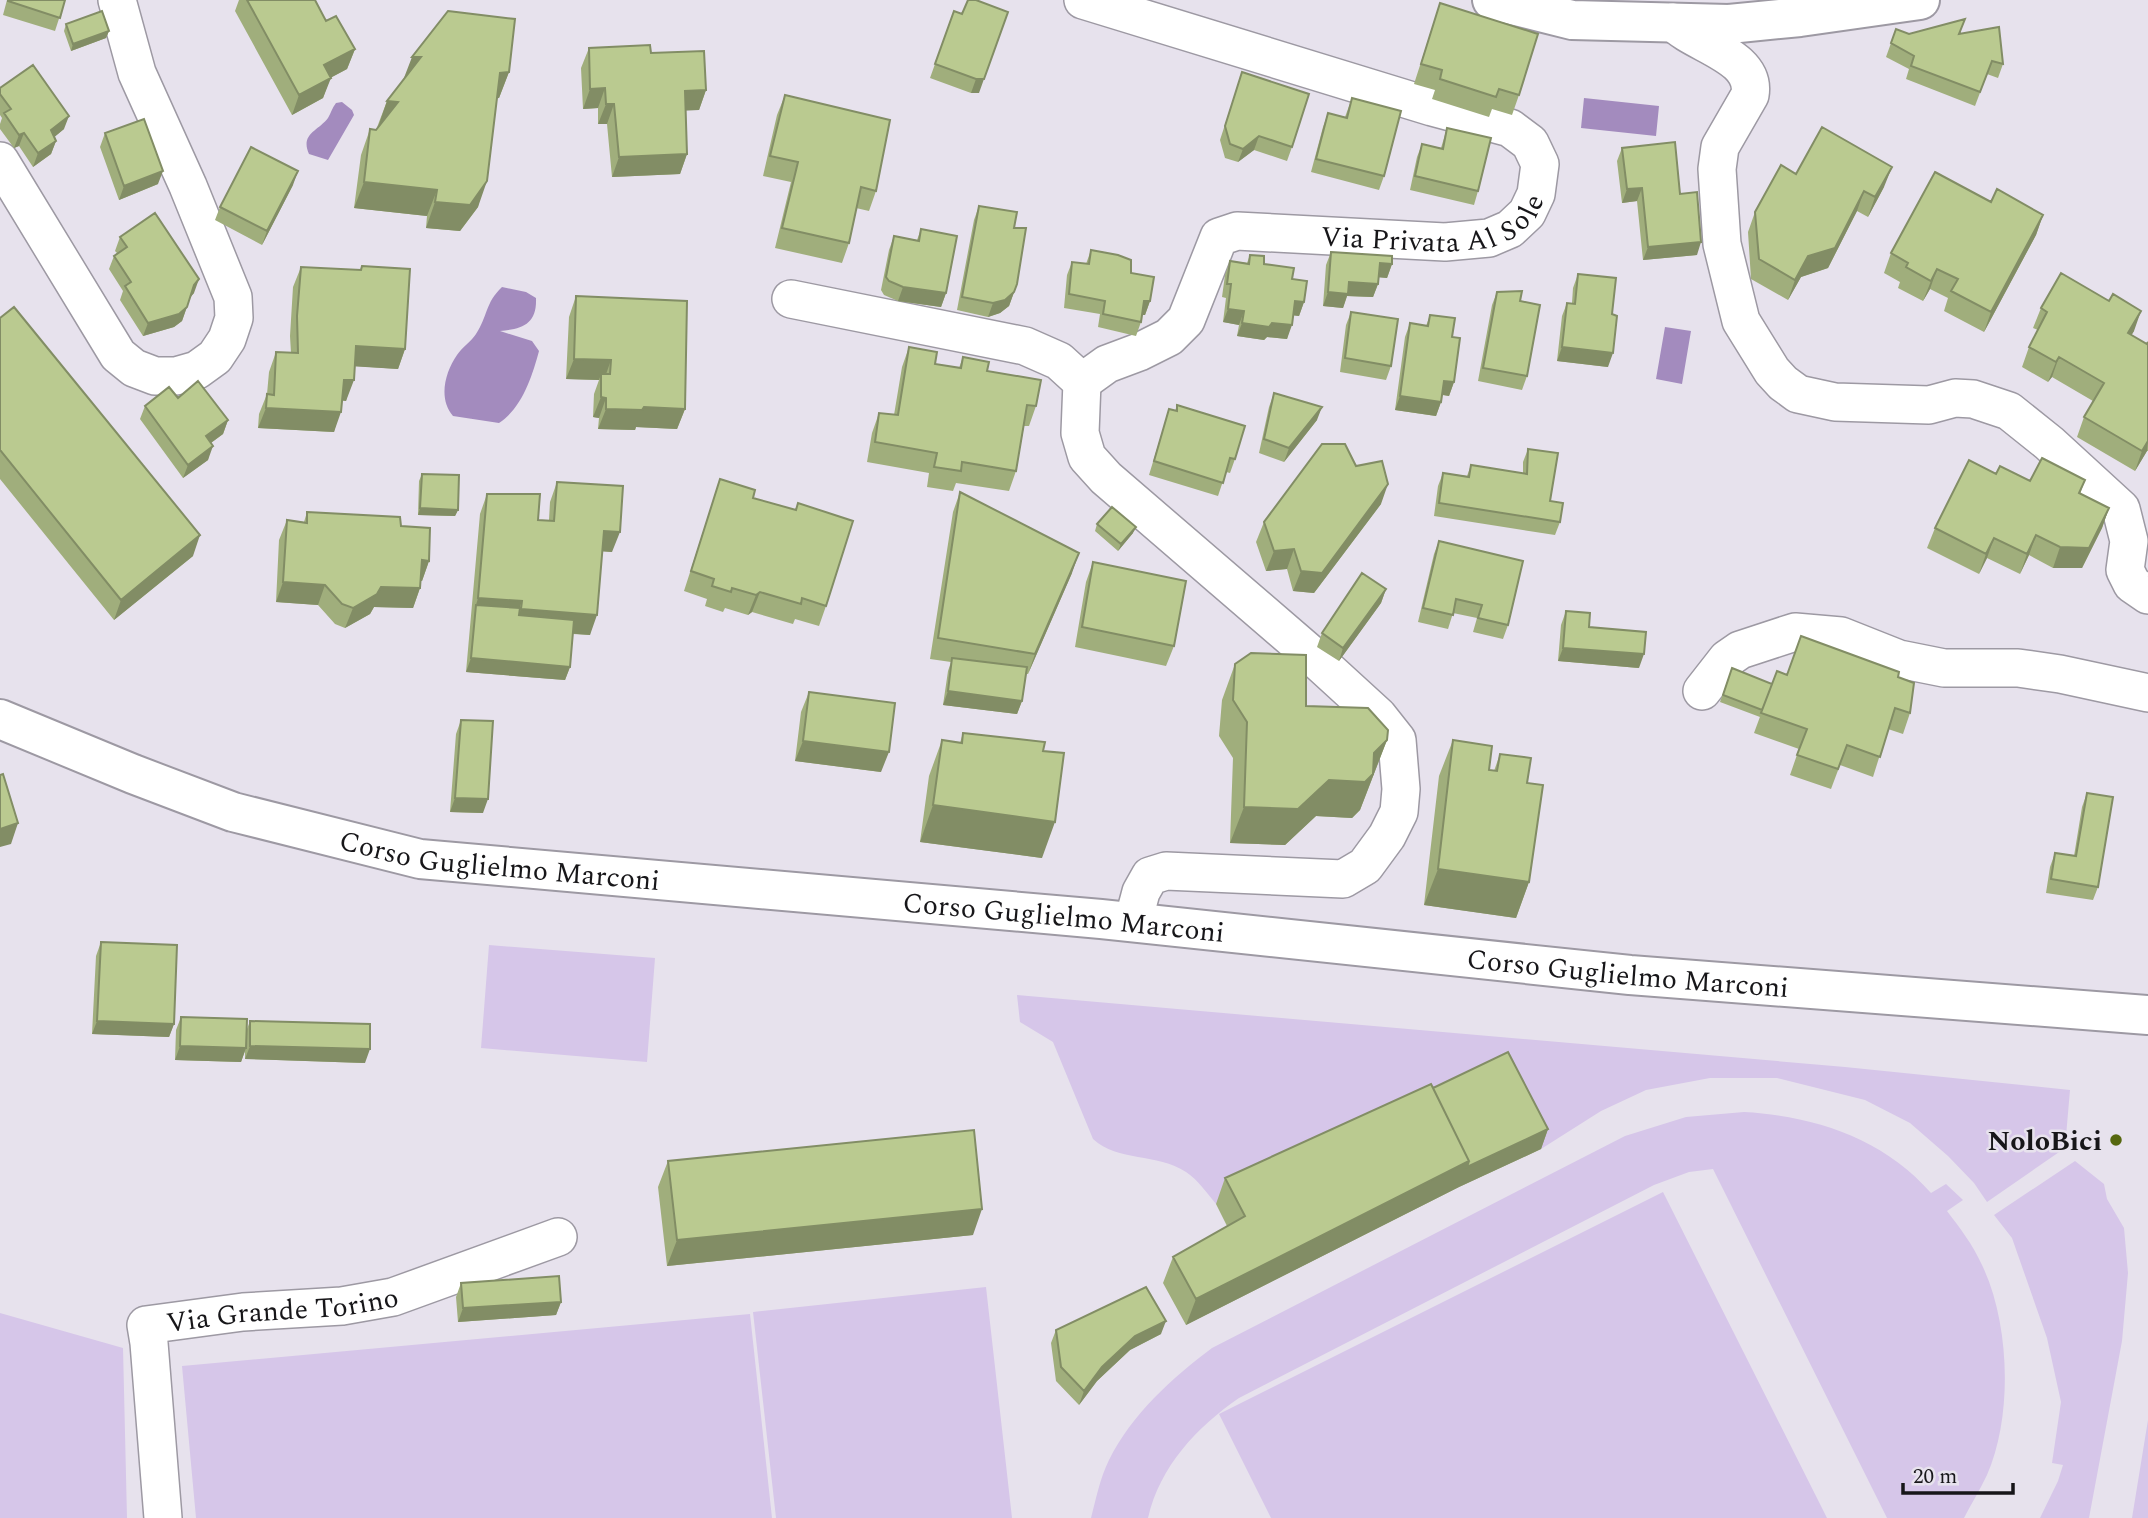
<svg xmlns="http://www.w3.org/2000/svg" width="2148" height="1518" viewBox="0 0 2148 1518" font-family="Spectral,serif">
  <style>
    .green { fill: #d6c6e9 }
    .water { fill: #a38bbe }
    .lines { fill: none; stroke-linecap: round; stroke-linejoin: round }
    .street-casing { stroke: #9d99a3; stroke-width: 40 }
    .secondary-casing { stroke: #9d99a3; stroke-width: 42 }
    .primary-casing { stroke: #9d99a3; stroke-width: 42 }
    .street { stroke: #fff; stroke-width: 37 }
    .secondary { stroke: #fff; stroke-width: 38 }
    .primary { stroke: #fff; stroke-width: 38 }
    .wall { fill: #a0ae7c }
    .shaded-wall { fill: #828d65 }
    .building { fill: #baca90; stroke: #828d65; stroke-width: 2 }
    .poi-dot { fill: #56670f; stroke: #e7e2ed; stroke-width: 2.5 }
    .labels { text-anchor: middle; stroke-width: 5; stroke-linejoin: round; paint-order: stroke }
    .street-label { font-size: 28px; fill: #171619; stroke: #e7e2ed }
    .poi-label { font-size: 28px; font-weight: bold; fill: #171619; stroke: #e7e2ed; text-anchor: end }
  </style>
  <rect width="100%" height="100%" fill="#e7e2ed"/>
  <path class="green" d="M489,945l166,13 -8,104 -166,-14z
    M1017,995l828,72 225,23 -5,58 -78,54 -13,-19 -26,-27 -38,-33 -45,-23 -88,-22h-67l-64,12 -45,21 -60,38 -40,-77 -285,132c-9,-11 -18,-24 -30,-32 -29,-19 -68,-10 -93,-33l-40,-97 -33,-20z
    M1744,1112c71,4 139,26 187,81l15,-9 17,16 -16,11c13,17 26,34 35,54 28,58 31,151 5,210 -7,15 -16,29 -23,43h-77l-174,-349 -24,3 -35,13 -415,213c-42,29 -79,68 -91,120h-57c5,-19 9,-40 18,-58 23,-46 63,-82 103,-112l413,-212 61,-19z
    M2075,1161l29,23 3,15 17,29 4,45 -6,68 -33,177h-49l18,-37 5,-16 -11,-2 9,-61 -14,-64 -35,-100 -18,-23z
    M1663,1192l164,326h-556l-52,-104z
    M986,1287l26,231h-236l-23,-206z
    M0,1313l123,35 4,170h-127z
    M750,1314l22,204h-576l-14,-152z
    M2148,1420v98h-16z"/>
  <path class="water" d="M1584,98l75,8 -3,30 -75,-8z
    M342,102l10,8 2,5 -26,45 -19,-6c-9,-20 9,-23 19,-36 3,-5 4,-10 8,-15z
    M502,287l24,5 10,6c1,26 -13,31 -36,33l32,10 7,10c-7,26 -17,57 -40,72l-46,-7c-15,-17 -8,-44 4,-61 5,-8 14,-13 19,-21 12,-18 9,-31 26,-47z
    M1665,327l26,4 -9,53 -26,-5z"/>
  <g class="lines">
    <defs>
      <g id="street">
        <path d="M1673,22c22,23 84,34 77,73l-30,52 -3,22 5,75 19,77 31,50 11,12 15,11 37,8 94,3 26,-7 18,1 36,12 40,32 72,66 8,32 -4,29 7,14 16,11"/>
        <path d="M0,161l118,194 16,13 21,8h21l21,-6 18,-13 12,-18 7,-21 -1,-21 -45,-111 -51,-113 -20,-73"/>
        <path d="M791,299l234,47 34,15 23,21 -2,51 7,24 19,21 202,174 70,64 19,24 4,49 -2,23 -12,24 -22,30 -22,13 -177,-8 -16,5 -9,16 -8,30"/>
        <path id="s1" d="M1082,382l25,-18 32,-12 30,-15 17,-17 33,-83 18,-6 208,11 44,-4 21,-9 17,-16 9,-19 4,-30 -10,-21 -20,-15 -78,-21 -349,-107"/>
        <path d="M1702,691l25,-32 13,-9 55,-18 46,4 58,23 45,9h74l42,6 88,19"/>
        <path id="s2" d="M163,1518l-14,-175 -3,-18 97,-13 99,-6 51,-9 165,-60"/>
      </g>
      <path id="secondary" d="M1492,0l80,20 157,4 71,-7 120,-17"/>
      <g id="primary">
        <path id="s3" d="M0,719l133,55 100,38 187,47 681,60 529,56 518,40"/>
      </g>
    </defs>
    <use href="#street" class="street-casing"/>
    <use href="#secondary" class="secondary-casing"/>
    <use href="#primary" class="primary-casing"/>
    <use href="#street" class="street"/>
    <use href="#secondary" class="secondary"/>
    <use href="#primary" class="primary"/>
  </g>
  <path class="wall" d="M7,0h58l-10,31 -52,-16z
    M239,0h76l11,21 29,28 -8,20 -17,9 -7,20 -31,17 -57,-104z
    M1440,3l79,92 -7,20 -20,-6 -3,8 -57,-18 3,-9 -21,-6z
    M962,14l17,79h-8l-41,-15 5,-14z
    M66,24l43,7 -3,7 -35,13 -7,-20z
    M1896,29l13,5h51l43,30 -5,14 -11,-4 -12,32 -69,-27 3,-10 -23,-12z
    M589,48l62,5 55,37 -7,20h-13l1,44 -7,20 -68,3 -5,-53h-9v-16l-15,1 -2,-41z
    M509,72l-10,26h-2l-19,109 -18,24 -34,-3 1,-12 -73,-8 7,-53 9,-26 6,1 11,-29z
    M1242,72l50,75 -5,14 -33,-11 -16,12 -13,-4 -5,-18z
    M0,88l64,41 -10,8 2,4 -5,13 -18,13 -14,-21 -5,2 -14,-19v-5l2,-6 -2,-3z
    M785,95l91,96 -7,20 -13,-3 -7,35 -7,20 -67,-15 16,-66 -28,-6 14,-61z
    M1352,98l32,78 -5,14 -68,-18 12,-45 5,-14 17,4z
    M1447,128l31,63 -4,14 -64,-15 7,-33 5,-13 19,4z
    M105,133l53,51 -39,16 -19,-53z
    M1622,148l58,46 17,61 -54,5 -6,-59 -15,2 -5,-42z
    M293,185l-31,60 -47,-25 5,-13z
    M1884,187l-16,30 -11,-6 -29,57 -27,9 -13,23 -37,-21 -3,-47 7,-20z
    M1991,202l52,13 -7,20 -52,97 -40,-21 4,-13 -18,-9 -7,12 -25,-13 2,-6 -16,-9 7,-20z
    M979,206l35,22 3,56 -8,22 -9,7 -12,4 -31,-7 17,-90z
    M921,229l25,64 -5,14 -43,-6 -14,-6 -3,-5 8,-40 5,-14 23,4z
    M120,237l74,56 -4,4 -8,24 -8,6 -31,9 -23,-36 3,-9 -14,-22 5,-13 3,-3 -2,-2z
    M1091,250l40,23 19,28 -5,14h-3l-1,7 -5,14 -38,-9 2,-13 -36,-6 3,-33 5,-13 14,2z
    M1331,252l61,12 -5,14 -8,-1 -1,7 -5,13 -26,-1 -4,12 -20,-2 3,-41z
    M1250,255l42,24 12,23 -5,14 -6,-1 -6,24 -20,-2 -3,3 -27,-4 2,-11 -16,-3 3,-24 -4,-1 3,-22 5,-14 17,2z
    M362,266l43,83 -7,20 -43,-3 -9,35 -4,-1 -8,32 -76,-4 1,-14 8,-20 2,-22 7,-20 15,1 -1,-17 3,-49 8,-20 59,3z
    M1578,274l30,93 -51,-6 5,-45 5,-13h5l1,-15z
    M1497,292l23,9 7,75 -5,14 -44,-9 14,-76z
    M576,296l109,113 -8,20 -41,-2 -1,3 -37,-1 1,-11 -6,-1 1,-23 5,-14 -33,-1 3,-62z
    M2041,308l93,23 -3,4 16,9 1,-2v109h-1l-12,20 -58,-34 7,-20 9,-16 -41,-24 -4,5 -26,-15 7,-20 9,-17 -5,-2z
    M1351,312l40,54 -5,14 -46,-8 6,-47z
    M1430,315l22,22 2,45 -5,14 -7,-1 -1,7 -5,14 -41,-6 10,-73 5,-14 16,3z
    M0,318l193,238 -79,64 -114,-141z
    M909,347l26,17 24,4 4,-11 24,14 49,35 -7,20h-5l-8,45 -7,20 -53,-8 -3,8 -26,-4 2,-14 -62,-11 5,-29 7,-20 15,2 8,-48z
    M1274,393l43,27 -33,42 -25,-9 10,-46z
    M178,398l50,22 -5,14 -12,9 -3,17 -25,18 -43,-59 5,-13z
    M1177,405l58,54 -5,14 -4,-1 -8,24 -69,-21 20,-66 6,2z
    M1528,449l32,73 -5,13 -121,-19 4,-30 5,-13 24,3 4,-11 52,8v-11z
    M1356,466l25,38 -67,89 -21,-2 -6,-22 -21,2 -10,-29 8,-20z
    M422,474l36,36 -3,6 -37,-1 1,-34z
    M1996,474l34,7 55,-1 -5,14 29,14 -7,20 -20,40h-29l-24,-13 -9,19 -33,-16 -8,16 -52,-26 8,-20z
    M720,479l33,19 73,108 -7,20 -24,-7 -2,5 -41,-12 -4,3 -23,-7 -2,4 -18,-6 2,-7 -23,-8z
    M557,482l55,70 -10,-1 -12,84 -17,-1 -3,33 -5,13 -99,-8 14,-158 7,-20 51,26h11l1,-18z
    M960,492l112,81 -44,101h-2l-4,27 -5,13 -74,-9 5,-34 3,-9 -21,-3 23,-147z
    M307,512l94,14 28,35 -7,20 -1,-1 -1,8 -7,20 -39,-1 -4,7 -25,14 -10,-4 -17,-19 -42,-3 3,-62 8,-20 17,2z
    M1097,524l36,9 -15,18 -23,-20z
    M1439,541l69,84 -5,14 -30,-7 4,-14 -24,-5 -5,16 -30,-7 16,-68z
    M1093,562l81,84 -8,20 -91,-19 11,-65z
    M1386,589l-5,14 -42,58 -22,-14 5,-14z
    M1566,611l23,16 50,41 -81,-7 3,-36z
    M1235,664l71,42 81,34 -27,70 -8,8 -36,-2 -31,29 -55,-2 3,-85 -14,-22 3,-36z
    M1732,668l40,16 15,-9 111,2 12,36 -7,21 -15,-5 -15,48 -33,-12 -9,24 -41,-14 9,-26 -45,-16 14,-38 -8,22 -40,-15z
    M809,692l72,80 -86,-11 6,-49z
    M461,720l22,93 -33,-1 6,-78z
    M963,733l80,18 -1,107 -122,-16 9,-66 13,-36 18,3z
    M1453,740l36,30 5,1 6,-17 27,29 2,99 -13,36 -92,-13 15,-129z
    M2087,793l11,94 -5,13 -47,-7 4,-26 5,-14 19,3 8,-49z
    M101,942l73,82 -5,13 -77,-3 4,-78z
    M181,1017l66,12 3,-8 115,42 -120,-4v-8l-4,11 -66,-2 1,-30z
    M1433,1088l115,41 -7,20 -82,38 -273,138 -23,-42 10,-26 54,-31 -11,-22 9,-26z
    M668,1161l305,74 -306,31 -9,-79z
    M461,1283l100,19 -5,13 -98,7 -2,-25z
    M1056,1330l105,4 -31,16 -33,31 -18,24 -23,-24 -5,-38z"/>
  <path class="shaded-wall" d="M109,31l-3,7 -35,13 2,-7z
    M355,49l-8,20 -30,16 7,-20z
    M412,57h9l-19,26z
    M509,72l-10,26 -8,1 9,-26z
    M331,78l-8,20 -31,17 7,-20z
    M976,79h8l-5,14h-8z
    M605,88l-7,20 -15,1 7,-20z
    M706,90l-7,20 -21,1 7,-20z
    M387,101l11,1 -20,25z
    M606,104h8l-7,20h-9z
    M69,116l-5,13 -18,15 5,-14z
    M24,133l-5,13 -5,2 5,-13z
    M1259,136l-5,14 -16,12 5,-13z
    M56,141l-5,13 -18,13 5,-14z
    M687,154l-7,20 -68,3 7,-20z
    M1892,167l-8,20 -16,30 7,-20z
    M163,171l-5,13 -39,16 5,-14z
    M298,171l-5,14 -31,60 5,-14z
    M487,181l-9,26 -18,24 -34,-3 9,-26z
    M364,182l73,8 -10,26 -73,-8z
    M1642,188l-5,13 -15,2 5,-14z
    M1864,191l-7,20 -29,57 -27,9 -13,23 7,-20 13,-24z
    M2043,215l-7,20 -52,97 7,-20z
    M1701,242l-4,13 -54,5 5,-13z
    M1380,263l12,1 -5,14 -12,-1z
    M1937,269l-7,20 -7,12 8,-20z
    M199,279l-5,14 -5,6 5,-14z
    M1349,282l29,2 -5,13 -26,-1 -4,12 -20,-2 5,-14z
    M1017,284l-8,22 -9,7 -12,4 5,-14z
    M903,287l43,6 -5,14 -43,-6z
    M1144,301h6l-5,14h-6z
    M1295,301l9,1 -5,14 -9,-1z
    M187,307l-5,14 -8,6 -31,9 5,-13z
    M1228,309l16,2 -5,14 -16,-3z
    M2141,311l-7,20 -13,22 7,-20z
    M1242,323h30l20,2 -5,14 -20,-2 -3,3 -27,-4z
    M356,346l49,3 -7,20 -49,-3z
    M1562,347l51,6 -5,14 -51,-6z
    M2059,357l-7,20 -4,5 8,-20z
    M574,359l37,1 -7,20 -3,-6 -2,6 -33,-1z
    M344,380h10l-8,21 -9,-1z
    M1444,381l10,1 -5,14 -10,-2z
    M1400,396l41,6 -5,14 -41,-6z
    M601,397l5,1 -7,20 -6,-1z
    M644,407l41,2 -8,20 -41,-2 -1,3 -37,-1 8,-20z
    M1322,407l-5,13 -33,42 5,-14z
    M266,408l75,4 -7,20 -76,-4z
    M228,420l-5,14 -22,16 5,-14z
    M2148,441l-1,10 -12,20 7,-20z
    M213,446l-5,14 -25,18 5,-13z
    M1388,484l-7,20 -67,89 -21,-2 8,-20z
    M420,508l38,2 -3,6 -37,-1z
    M2109,508l-7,20 -20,40h-29l7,-21z
    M1136,527l-3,6 -15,18 3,-7z
    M604,531l16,1 -8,20 -16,-1z
    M200,535l-7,21 -79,64 7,-20z
    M2036,535l-7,20 -9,19 7,-20z
    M1994,538l-7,20 -8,16 7,-20z
    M1294,549l-7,20 -21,2 8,-20z
    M1079,553l-7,20 -44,101 7,-20z
    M422,560l7,1 -7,20 -8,-1z
    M283,582l42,3 -7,20 -42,-3z
    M381,587l39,1 -7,20 -39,-1 -4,7 -25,14 8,-20z
    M1386,589l-5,14 -42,58 4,-13z
    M760,592l-8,20 -4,3 8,-20z
    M478,598l44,3 -7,20 -39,-16z
    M521,609l76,6 -7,20 -76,-6z
    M1563,648l81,6 -5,14 -81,-7z
    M471,658l99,9 -5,13 -99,-8z
    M948,691l74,10 -5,13 -74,-9z
    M1387,740l-27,70 -8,8 -36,-2 -31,29 -55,-2 14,-36 85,-27 45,-27z
    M803,741l86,11 -8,20 -86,-11z
    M455,798l33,1 -5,14 -33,-1z
    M933,805l122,17 -13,36 -122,-16z
    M18,823l-7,21 -11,3v-18z
    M1438,869l91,13 -13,36 -92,-13z
    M97,1021l77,3 -5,13 -77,-3z
    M180,1046l66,2 -5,14 -66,-2z
    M250,1046l120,3 -5,14 -120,-4z
    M1548,1129l-7,20 -82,38 -273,138 10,-26 273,-138z
    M982,1209l-9,26 -306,31 10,-26z
    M561,1302l-5,13 -98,7 5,-14z
    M1166,1321l-5,13 -31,16 -33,31 -18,24 5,-14 18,-24 33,-31z"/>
  <path class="building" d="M8,0h57l-5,18 -52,-17z
    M247,0h68l11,21 10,-5 19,33 -31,16 7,13 -32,17z
    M968,0h8l32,12 -24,67h-8l-41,-15 19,-53 8,3z
    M1440,3l98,31 -19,61 -20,-6 -3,8 -56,-18 2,-9 -21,-6z
    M102,11l7,20 -36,13 -7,-20z
    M448,11l67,8 -6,53 -9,1 -13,108 -17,24 -35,-3 2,-12 -73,-8 6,-53 6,1 22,-28 -11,-1 34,-44h-9z
    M1965,19l-6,15 40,-7 4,37 -11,-3 -12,31 -69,-26 3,-10 -23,-13 5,-14 13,5z
    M650,45l1,8 53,-2 2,39 -21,1 2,63 -68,3 -5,-53h-8l-1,-16 -15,1 -1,-41z
    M33,65l36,51 -18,14 5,11 -18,12 -14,-20 -5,2 -15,-22 7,-4 -11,-15v-6z
    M1242,72l67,22 -17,53 -33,-11 -16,13 -13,-5 -5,-18z
    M785,95l105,25 -14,71 -15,-4 -12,56 -67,-15 16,-66 -28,-6z
    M1352,98l49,13 -17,65 -68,-17 12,-46 19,5z
    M144,119l19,52 -39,15 -19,-53z
    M1822,127l70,40 -17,30 -11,-6 -29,57 -27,8 -13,24 -36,-21 -4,-47 26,-47 15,9z
    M1447,128l44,10 -13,53 -63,-15 7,-32 21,5z
    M1675,142l5,52 17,-2 4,50 -53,5 -6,-59 -15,1 -5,-41z
    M251,147l47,24 -31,60 -47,-24z
    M1935,172l56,30 6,-13 46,26 -52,97 -40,-21 7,-12 -21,-10 -6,12 -25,-14 2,-4 -17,-10z
    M979,206l38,6 -3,16h12l-9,56 -3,8 -9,8 -12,3 -31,-6z
    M155,213l44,66 -5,6 -7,22 -8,7 -31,9 -23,-37 6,-4 -17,-26 13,-9 -7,-10z
    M921,229l36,7 -11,57 -43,-6 -14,-6 -3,-4 8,-41 25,5z
    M1091,250l27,5 13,5v13l23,4 -4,24h-6l-3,21 -38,-8 2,-13 -36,-7 3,-32 17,2z
    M1331,252l61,4v8l-12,-1 -2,21 -29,-2 -1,12 -20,-2z
    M1250,255l14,1v8l30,4 -2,11 15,2 -3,21 -9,-1 -3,24 -20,-2 -3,4 -27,-4 2,-12 -16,-2 3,-25h-4l3,-23 19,3z
    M362,266l48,3 -5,80 -49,-3 -2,34h-10l-3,32 -75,-4 1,-14 7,1 2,-43 22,1 -1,-37 4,-49 60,3z
    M2061,273l48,28 4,-7 28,17 -13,22 19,11 1,-2v99l-6,10 -58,-34 20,-34 -45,-26 -3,5 -27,-15 18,-35 -6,-4z
    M1578,274l38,4 -4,36 5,2 -4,37 -51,-6 5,-44 8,1z
    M1522,291l-2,10 20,4 -13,71 -44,-8 14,-76z
    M576,296l111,5 -2,108 -41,-2 -2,3 -36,-1v-11l-5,-1v-23h9l1,-14 -37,-1z
    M14,307l186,228 -79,65 -121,-150v-132z
    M1351,312l47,7 -7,47 -46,-8z
    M1430,315l25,3 -3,19 8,1 -6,44 -10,-1 -3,21 -41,-6 10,-73 18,3z
    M909,347l28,5 -2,12 26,4 2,-11 26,5 -2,9 54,9 -5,26 -9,-1 -11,66 -54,-9 -1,9 -27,-4 3,-14 -62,-11 4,-29 19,2z
    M198,381l30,39 -22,16 7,10 -25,19 -43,-59 24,-19 9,11z
    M1274,393l48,14 -33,41 -25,-9z
    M1177,405l68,21 -10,33 -5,-1 -7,25 -69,-22 15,-52 8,2z
    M1322,444h23l11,22 26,-5 6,23 -66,89 -21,-2 -7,-22 -20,2 -10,-29z
    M1528,449l30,4 -8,48 13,2 -3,19 -121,-19 4,-30 26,4 2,-12 56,9z
    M2042,458l43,22 -6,13 30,15 -20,40 -29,-1 -24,-12 -9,19 -33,-16 -8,16 -51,-26 34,-68 27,14 4,-8 30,15z
    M422,474l37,1 -1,35 -38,-2z
    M720,479l35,11 -2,8 43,12 2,-7 55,18 -27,85 -24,-8 -1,6 -41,-12 -4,3 -24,-7 -1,4 -19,-6 2,-7 -23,-8z
    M557,482l66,4 -3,46 -16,-1 -7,84 -76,-6 1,-8 -44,-3 9,-104h53l-2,26 16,1z
    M960,492l119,61 -44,101 -97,-16z
    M1112,507l24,20 -15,17 -24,-20z
    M307,512l93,5 1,9 29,2 -1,33 -7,-1 -2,28 -39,-1 -4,7 -24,14 -11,-4 -17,-19 -42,-3 4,-62 20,3z
    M1439,541l84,20 -15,64 -30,-7 4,-13 -26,-6 -3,16 -30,-7z
    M1093,562l93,19 -12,65 -92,-19z
    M1362,573l24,16 -43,59 -21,-15z
    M476,605l44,3 -1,7 55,5 -4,47 -99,-9z
    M1566,611l24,2 -1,14 57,5 -2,22 -81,-6z
    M1801,636l98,36 -1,5 16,6 -4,30 -15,-5 -15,49 -33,-12 -9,24 -41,-14 10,-26 -46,-16 16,-42 10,4z
    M1251,653l55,2v51l62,2 20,22 -1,10 -13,13 -1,21 -8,8 -36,-2 -31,29 -54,-2 3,-85 -14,-22 2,-36z
    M952,658l75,9 -5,34 -74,-10z
    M1732,668l40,16 -10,26 -39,-15z
    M809,692l86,11 -6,49 -86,-11z
    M461,720l32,1 -5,78 -33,-1z
    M963,733l82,9 -2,9 21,2 -9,69 -122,-17 9,-65 20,3z
    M1453,740l39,6 -3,24 8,1 3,-17 31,4 -4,25 16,2 -14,97 -91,-13z
    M3,774l15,49 -18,6v-54z
    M2087,793l26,4 -15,90 -47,-8 4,-26 21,3z
    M101,942l76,3 -3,79 -77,-3z
    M181,1017l66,2 -1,29 -66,-2z
    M250,1021l120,3v25l-120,-3z
    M1508,1052l40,77 -81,38 2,-6 -36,-73z
    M1431,1084l38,77 -273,138 -23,-42 72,-41 -20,-38z
    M974,1130l8,79 -305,31 -9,-79z
    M559,1276l2,26 -98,6 -2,-25z
    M1146,1287l20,34 -31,15 -33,31 -18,24 -23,-24 -5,-37z"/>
  <circle class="poi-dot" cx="2116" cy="1140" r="7"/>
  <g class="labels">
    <g class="street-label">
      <text dy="10" stroke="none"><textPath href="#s1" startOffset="432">Via Privata Al Sole</textPath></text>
      <text dy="10" stroke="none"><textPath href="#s3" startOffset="523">Corso Guglielmo Marconi</textPath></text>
      <text dy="10" stroke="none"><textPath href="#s3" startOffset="1090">Corso Guglielmo Marconi</textPath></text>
      <text dy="10" stroke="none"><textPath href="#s3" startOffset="1657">Corso Guglielmo Marconi</textPath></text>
      <text dy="10" stroke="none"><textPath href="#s2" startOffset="331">Via Grande Torino</textPath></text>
    </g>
    <g class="poi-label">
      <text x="2102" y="1150">NoloBici</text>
    </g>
  </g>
  <path d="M1903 1483v10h110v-10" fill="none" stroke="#171619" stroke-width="3.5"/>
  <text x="1913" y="1483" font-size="21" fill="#171619" stroke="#e7e2ed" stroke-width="5" paint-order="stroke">20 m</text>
</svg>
